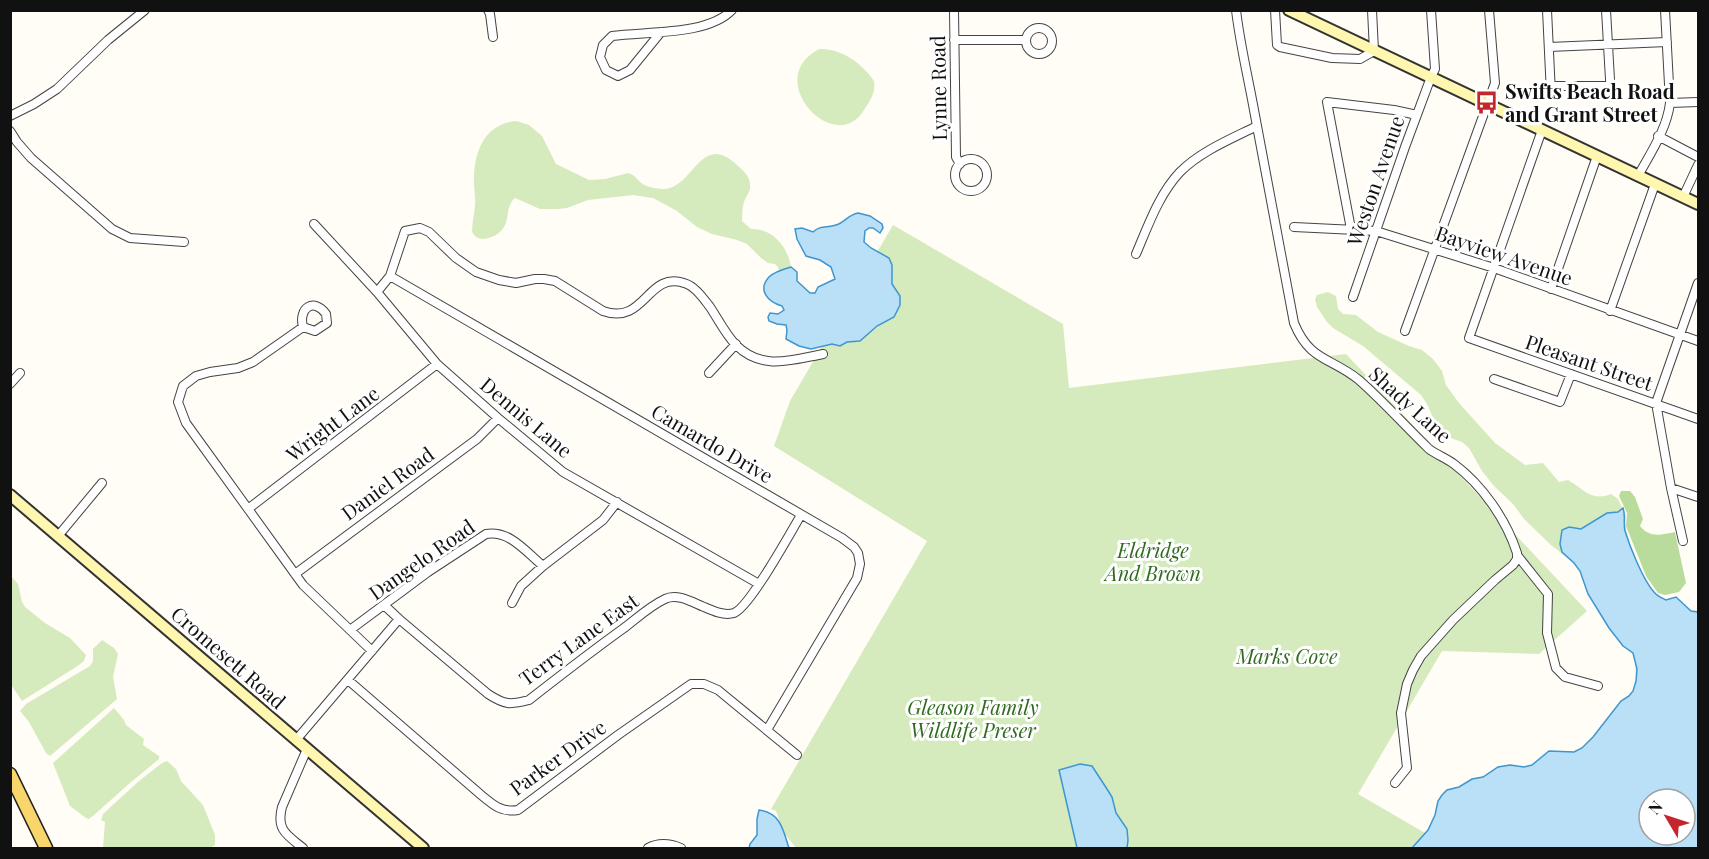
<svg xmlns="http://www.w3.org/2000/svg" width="1709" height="859" viewBox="0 0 1709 859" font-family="'Playfair Display',serif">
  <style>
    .green { fill: #d5ebbd }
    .forest { fill: #b9dc9c }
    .water { fill: #b9e0f7; stroke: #3f96cf; stroke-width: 1.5; fill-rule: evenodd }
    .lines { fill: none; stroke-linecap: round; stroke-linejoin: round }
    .street-casing { stroke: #444; stroke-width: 10 }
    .secondary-casing { stroke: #333; stroke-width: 14 }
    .primary-casing { stroke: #222; stroke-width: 15 }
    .street { stroke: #fff; stroke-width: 8 }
    .secondary { stroke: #fff6b0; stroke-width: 10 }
    .primary { stroke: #f9d66b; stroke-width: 12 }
    .labels { text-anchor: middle; stroke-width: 6; stroke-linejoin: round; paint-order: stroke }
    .street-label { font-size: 20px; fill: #111; stroke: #fff }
    .poi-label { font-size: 20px; font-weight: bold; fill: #111; stroke: #fff; text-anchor: start }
    .park-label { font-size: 20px; font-style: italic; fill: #2f6b1f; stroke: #fff }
  </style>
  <rect width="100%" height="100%" fill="#fffdf5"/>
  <path class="green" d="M819,49c22,-1 43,14 55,32 2,12 -4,20 -10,29 -29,48 -103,-31 -45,-61z
    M516,121l13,4 13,11 14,28 33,16 16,-1 23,-6c6,2 7,4 11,8 5,6 18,8 26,8 29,-2 36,-59 73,-23 6,5 12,11 12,19 1,7 -4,11 -6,17 -2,6 -2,12 -2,19l9,8c21,-1 37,18 40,38l-12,5 -1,-5 -3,-3 -7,-1 -7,-5 -14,-14 -10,-4 -25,-6 -15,-7 -20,-16 -24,-13 -20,-3 -45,5 -21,8 -9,1h-18l-25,-11c-12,10 -2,27 -19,37 -4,2 -9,4 -14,4 -6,-1 -8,-3 -10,-8 0,-11 4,-22 3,-33 0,-5 -1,-10 -1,-14 -1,-30 9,-60 42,-63z
    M893,225l170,99 6,64 277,-34 241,257 -48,43 -97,-3 -84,143 67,39 3,-3 7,-15 3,-14 4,-6 5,-5 12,-3 13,-8 11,-2 15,-10 12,-2 14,2 8,-2 17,-14 25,1 8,-4 11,-11 28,-36 8,-5 4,-5 3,-10 -1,-21 -2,-7 -16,-15 -19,-27 -10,-17 -8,-23 -6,-8 -23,-18 -27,-26 -10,-14 -20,-19 -12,-15 -13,-23 -7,-6 -20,-7 -4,-6 -11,-25 -6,-9 -58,-49 -30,-18 -6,-6 -10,-15 -2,-8 2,-4 11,-3 8,4 2,13 5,5 13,1 22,17 31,14 13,4 11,9 9,12 4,14 13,18 36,40 30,22 18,-2 16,19 9,-2c16,9 23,22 43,14l7,5 8,16c-5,16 17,64 27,77 4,4 8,6 13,8l10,-3 15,14 7,1 -87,236h-815l-11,-14 4,14h-40l1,-4 7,-9v-16l2,-9c11,2 16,6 22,15l-5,-14 -5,-2 156,-268 -153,-95 16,-45z
    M10,575l8,9 4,18 3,5 20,16 25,15 16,17 -2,6 -8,6 -54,34 -10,-15 -1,-6z
    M102,640l12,8 4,6 -5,23 4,22 -67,57 -4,-3 -17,-31 -9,-11 6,-7 64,-38 3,-5v-12z
    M114,708l10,12 2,5 18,14 -1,6 16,11v3l-29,24 -36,32 -5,4 -3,-1 -16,-12 -17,-43z
    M167,761l9,8 5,12 22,24 12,30v10l-5,3h-107l2,-26 -4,-2 2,-6 36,-33 23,-18z"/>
  <path class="forest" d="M1621,491h9l5,6 8,22 -3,7c10,12 20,9 35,6l11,51 -7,9 -14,3 -7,-2 -12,-17 -20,-50 1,-13 -8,-17z"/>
  <path class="water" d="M858,213l12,3 12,8 1,4 -3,5 -7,-5h-4l-4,3 -1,11 7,6 18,10 3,7v19l8,12v9l-6,12 -17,9 -17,15 -13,1 -7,4 -8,-2 -21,5 -12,-3 -13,-7 1,-9 -1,-5 -9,-1 -8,-3 -1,-4 2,-4 8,1 6,-4 -2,-4c-14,-4 -25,-16 -13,-29 5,-5 15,-8 22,-10l6,5v9l13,12h5l3,-6 17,-8 -4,-12 -11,-7 -14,-4 -9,-17 -2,-10 7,-1 11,4c7,-7 14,-4 23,-7 9,-3 12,-10 22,-12z
    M1623,508c3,8 0,14 2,23 5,16 18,49 29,61 3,4 8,6 12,8l10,-3 15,14 7,1v236h-286l16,-18 7,-15 3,-14 4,-6 5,-5 12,-3 13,-8 11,-2 15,-10 12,-2 14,2 8,-2 17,-14 25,1 8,-4 11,-11 28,-36 8,-5 4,-5 3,-10 1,-12 -4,-16 -10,-7 -14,-18 -21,-34 -8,-23 -6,-8 -12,-11 -2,-8 2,-14 7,-3 12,2 26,-16 11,-1zM1649,799h36v36h-36z
    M1080,764l12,2 15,23 5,8 4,16 11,16 1,11 -1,8h-50l-18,-78z
    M759,810c22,3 24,20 30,38h-40l1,-4 7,-9v-16z"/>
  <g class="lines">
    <defs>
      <path id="street" d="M488,10l2,4 3,23
        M954,10l2,147 4,7
        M1236,10c4,34 12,67 18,100 14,71 26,142 40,213 16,39 37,34 65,57 25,22 46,46 70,69 8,6 17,9 25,15 28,21 52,55 63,89v6l-4,6 -18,15 -42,40 -32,36 -8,14 -6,14 -6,29 6,55 -12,15
        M1275,10l2,35 3,2 52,11 28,1 14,-8 -2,-41
        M1547,10l4,84
        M1606,10l5,87
        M1026 41a13 13 0 1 1 26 0a13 13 0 1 1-26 0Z
        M661,32l-31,38 -12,6 -12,-6 -6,-13 3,-12 9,-9c34,-5 95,0 120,-26
        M954,40h72
        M1549,47l118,-5
        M1551,86h60
        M1670,103l28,-1
        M10,116l24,-12 23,-15 51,-49 37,-30
        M1542,130l-73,208 229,81
        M10,131l7,11 14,16 81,71 18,9 54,4
        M1658,136l40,21
        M955 175a16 16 0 1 1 32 0a16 16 0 1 1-32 0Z
        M1638,176c12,-22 29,-47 32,-73l-5,-93
        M1683,197l15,-32
        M314,224l63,68 60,72 61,54 65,54 196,112
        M1294,227l82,4 118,37 204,73
        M1351,229l-24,-127 67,8 23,5
        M1136,254c12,-28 23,-60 44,-82 21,-21 51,-33 77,-46
        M390,276l15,-45 15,-3 9,4 27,26 20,14 23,8 17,3 19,-4h9l11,2 48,30c42,15 44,-40 81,-28 11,3 19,15 26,24 8,12 16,28 26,38 26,26 56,15 87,9
        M1551,289l46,-133
        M377,292l13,-16 452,262 12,9 4,6 2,11 -3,14 -90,152
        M1353,297l52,-150 26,-70 4,-8 -4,-59
        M1610,311l45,-127
        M303,327c-5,-19 11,-30 23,-13l1,9 -12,8 -12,-4 -50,35 -15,6 -28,4 -14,4 -13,10 -5,16 8,21 117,162 69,66
        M1405,331l90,-248 -6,-73
        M709,373l27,-29
        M1494,379l66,23 11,-28
        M10,384l10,-11
        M1671,488l27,9
        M248,509l189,-145
        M58,536l44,-53
        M1683,541l-12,-53 -15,-85 42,-120
        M1517,555l31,39 -1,39 9,35 9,9 33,9
        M295,574l182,-135 21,-21
        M512,603l9,-17 22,-20 60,-46 14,-18
        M384,605l15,14
        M350,630l78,-58 58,-38c24,-4 40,18 57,32
        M348,680l132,114c12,10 21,19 38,16l100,-75 73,-51h13l14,6 79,65
        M296,740l103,-121 89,75c17,11 22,11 41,6 32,-25 63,-49 95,-72 13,-10 26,-22 41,-29 12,-6 27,3 39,8 9,4 20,9 30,6 16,-6 56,-80 67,-98
        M303,848c-16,-13 -27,-18 -21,-41l25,-58
        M648,848c11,-6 21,-5 33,0"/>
      <path id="secondary" d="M1289,10l409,194
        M10,495l413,353"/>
      <path id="primary" d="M10,774l36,74"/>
    </defs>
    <use href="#street" class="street-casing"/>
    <use href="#secondary" class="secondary-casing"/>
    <use href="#primary" class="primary-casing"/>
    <use href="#street" class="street"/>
    <use href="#secondary" class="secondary"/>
    <use href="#primary" class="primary"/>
  </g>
  <defs>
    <symbol id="bus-bare" viewBox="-9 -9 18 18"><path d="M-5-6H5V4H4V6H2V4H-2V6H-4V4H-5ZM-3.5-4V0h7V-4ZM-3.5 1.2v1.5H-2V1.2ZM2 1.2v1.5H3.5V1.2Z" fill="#c4262e" stroke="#fff" stroke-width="2.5" paint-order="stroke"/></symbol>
  </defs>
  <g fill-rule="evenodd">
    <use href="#bus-bare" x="1470" y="86" width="33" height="33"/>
  </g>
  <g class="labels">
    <g class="street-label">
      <text transform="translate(939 88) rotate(-91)" y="7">Lynne Road</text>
      <text transform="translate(1376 181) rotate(-71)" y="7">Weston Avenue</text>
      <text transform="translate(1504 256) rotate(19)" y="7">Bayview Avenue</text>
      <text transform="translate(1589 363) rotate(19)" y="7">Pleasant Street</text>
      <text transform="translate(1410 405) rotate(42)" y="7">Shady Lane</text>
      <text transform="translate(526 418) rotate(40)" y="7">Dennis Lane</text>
      <text transform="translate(333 424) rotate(-37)" y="7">Wright Lane</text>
      <text transform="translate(712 444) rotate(30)" y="7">Camardo Drive</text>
      <text transform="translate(388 484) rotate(-36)" y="7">Daniel Road</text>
      <text transform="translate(422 560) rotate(-35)" y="7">Dangelo Road</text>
      <text transform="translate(579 640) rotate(-36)" y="7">Terry Lane East</text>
      <text transform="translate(228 658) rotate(41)" y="7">Cromesett Road</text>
      <text transform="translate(558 758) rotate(-36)" y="7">Parker Drive</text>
    </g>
    <g class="poi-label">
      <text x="1505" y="99">Swifts Beach Road<tspan x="1505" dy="23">and Grant Street</tspan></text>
    </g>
    <g class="park-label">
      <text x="1153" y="558">Eldridge<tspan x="1153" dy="23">And Brown</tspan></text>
      <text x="1287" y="664">Marks Cove</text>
      <text x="973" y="715">Gleason Family<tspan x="973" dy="23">Wildlife Preser</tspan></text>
    </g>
  </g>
  <rect width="1709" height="859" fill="none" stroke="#111111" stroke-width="24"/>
  <g transform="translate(1667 817) rotate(309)"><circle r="28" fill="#ffffff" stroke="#a0a0a0" stroke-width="1.5"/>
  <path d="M0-4.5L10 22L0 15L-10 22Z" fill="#c4262e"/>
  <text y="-9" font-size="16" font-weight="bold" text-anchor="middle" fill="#111111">N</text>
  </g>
</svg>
